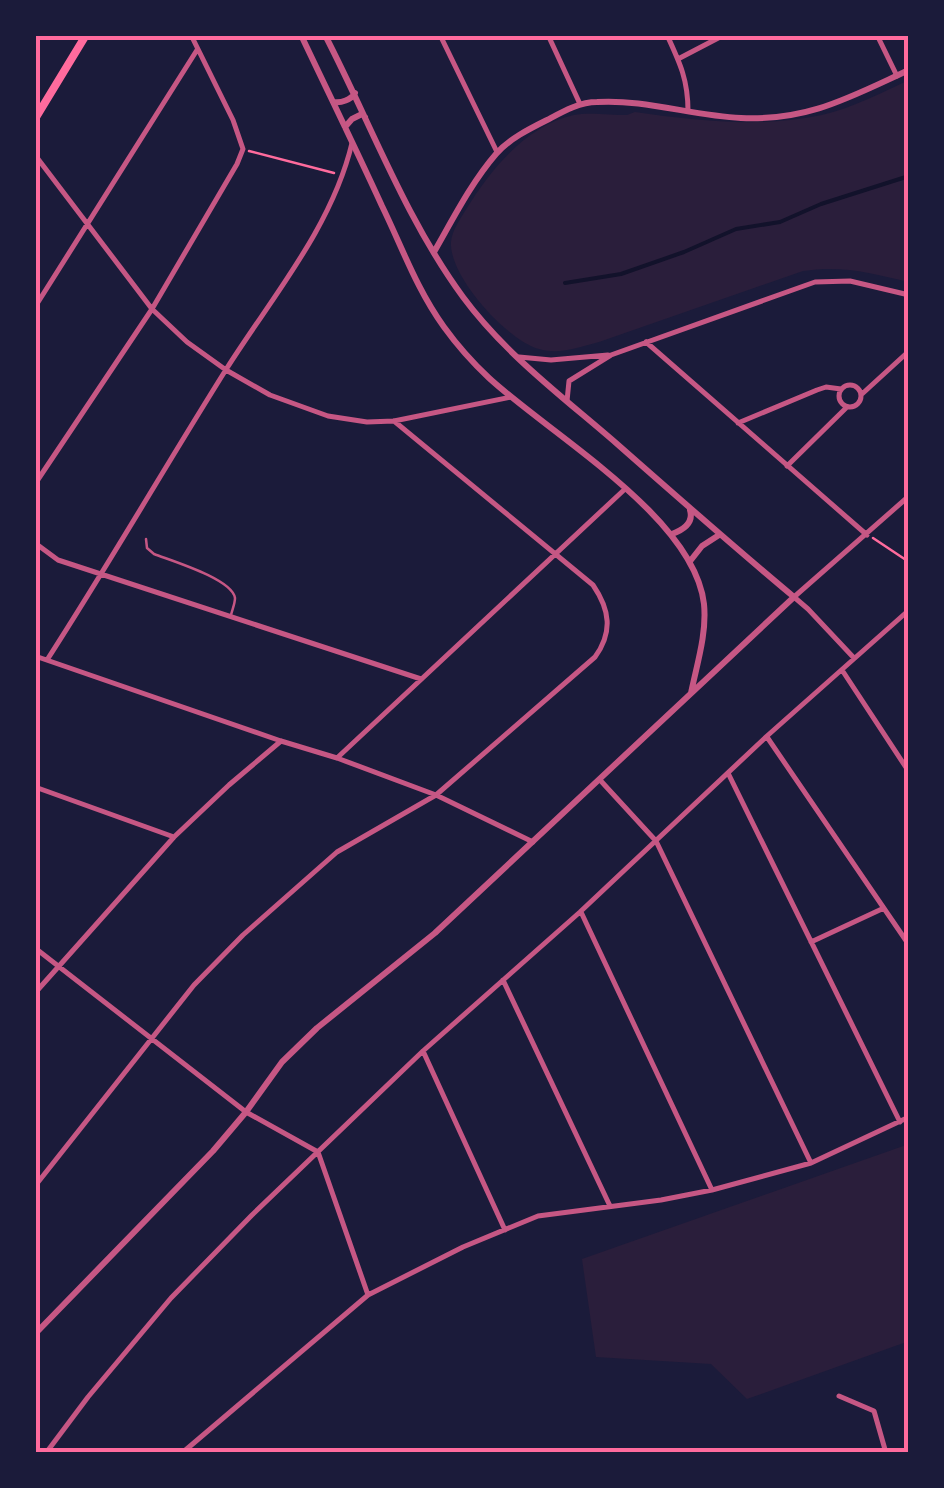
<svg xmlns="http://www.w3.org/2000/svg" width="944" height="1488" viewBox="0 0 944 1488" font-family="'Fira Sans',sans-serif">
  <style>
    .green { fill: #2a1e3b }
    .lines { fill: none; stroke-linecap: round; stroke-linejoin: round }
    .stream { stroke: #12122b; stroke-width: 4 }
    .path { stroke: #ff6b9d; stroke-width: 2.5 }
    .service { stroke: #c65784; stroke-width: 2.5 }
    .minor { stroke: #c65784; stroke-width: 5 }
    .tertiary { stroke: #c65784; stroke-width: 6 }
    .secondary { stroke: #ff6b9d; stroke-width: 8 }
    .neatline { fill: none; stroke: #ff6b9d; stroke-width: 4 }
  </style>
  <rect width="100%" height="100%" fill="#1b1b3a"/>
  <path class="green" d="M909,80v202c-38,-9 -67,-17 -106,-11l-204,71c-20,5 -39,13 -60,7 -32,-9 -90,-72 -88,-107 1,-12 10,-24 16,-34 24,-39 60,-83 107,-93 14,-3 37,0 53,0l8,-3c63,9 124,16 187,3 30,-7 59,-22 87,-35z
    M909,1144v197l-162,58 -36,-35 -115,-7 -14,-98z"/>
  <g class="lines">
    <path class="stream" d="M565,283l56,-9 63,-22 52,-23 44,-7 41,-18 88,-28"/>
    <path class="path" d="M249,151l85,22
      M873,538l36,24"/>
    <path class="service" d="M146,539l1,9 7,6c18,7 78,25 81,44 0,6 -3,12 -4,17"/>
    <path class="minor" d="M440,35l57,117
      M548,35l32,69
      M667,35c13,28 21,45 21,76
      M877,35l20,41
      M678,59l46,-24
      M35,155l117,154 35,33 39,28 44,25 58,21 39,6 27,-1 117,-24
      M35,307l162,-257
      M646,342l221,193
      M519,357l32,3 57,-5
      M839 396a11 11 0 1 1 22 0a11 11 0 1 1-22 0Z
      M862,394l47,-43
      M567,401l2,-20 42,-26 204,-73 35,-1 59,14
      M738,423l79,-33 9,-3 15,2
      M787,466l60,-59
      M35,484l117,-175 85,-145 6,-15 -10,-29 -42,-85
      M35,543l23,17 363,119
      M35,656l246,85 56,17 99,37 97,47
      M854,658l-46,-49 -14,-12 115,-101
      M47,660c62,-96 119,-195 180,-292 45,-71 105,-141 125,-225
      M842,670l67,102
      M767,737l142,208
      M337,758l288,-269
      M728,773l172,349
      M600,780l56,61 155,322
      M35,787l139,50
      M581,912l131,278
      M811,942l73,-34
      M35,948l211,164 72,40 50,143
      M503,980l107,226
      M35,993l139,-156 55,-52 52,-44
      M423,1051l82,179
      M35,1186l159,-201 49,-50 94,-83 99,-57 159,-138c18,-25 15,-47 -2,-72l-199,-164
      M839,1396l35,15 12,42
      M46,1453l42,-56 83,-99 81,-83 171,-164 157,-139 187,-176 142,-126
      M182,1453l186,-158 95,-48 75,-31 123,-16 51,-10 99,-27 98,-46"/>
    <path class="tertiary" d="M301,35c27,57 55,114 81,171 20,41 35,84 62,121 13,18 29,36 45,51 62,57 205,139 215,226 3,29 -7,60 -13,89
      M334,102c7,1 17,-2 21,-9
      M345,127l7,-8 10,-5 3,3
      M434,252c19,-33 37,-69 62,-98 13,-15 33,-25 51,-34 15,-8 32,-18 50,-18 48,-3 96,14 144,16 68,3 109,-21 168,-48
      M672,534c11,-4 22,-11 18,-24
      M691,560l11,-14 17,-11
      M35,1334l178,-183 33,-39 36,-50 35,-34 118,-95 359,-336c-60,-50 -119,-102 -178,-154 -53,-46 -111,-89 -153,-146 -58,-79 -93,-175 -138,-262"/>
    <path class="secondary" d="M35,119l51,-84"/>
  </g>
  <rect width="944" height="1488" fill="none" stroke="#1b1b3a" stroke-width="75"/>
  <rect x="38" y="38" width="868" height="1412" class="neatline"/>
</svg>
